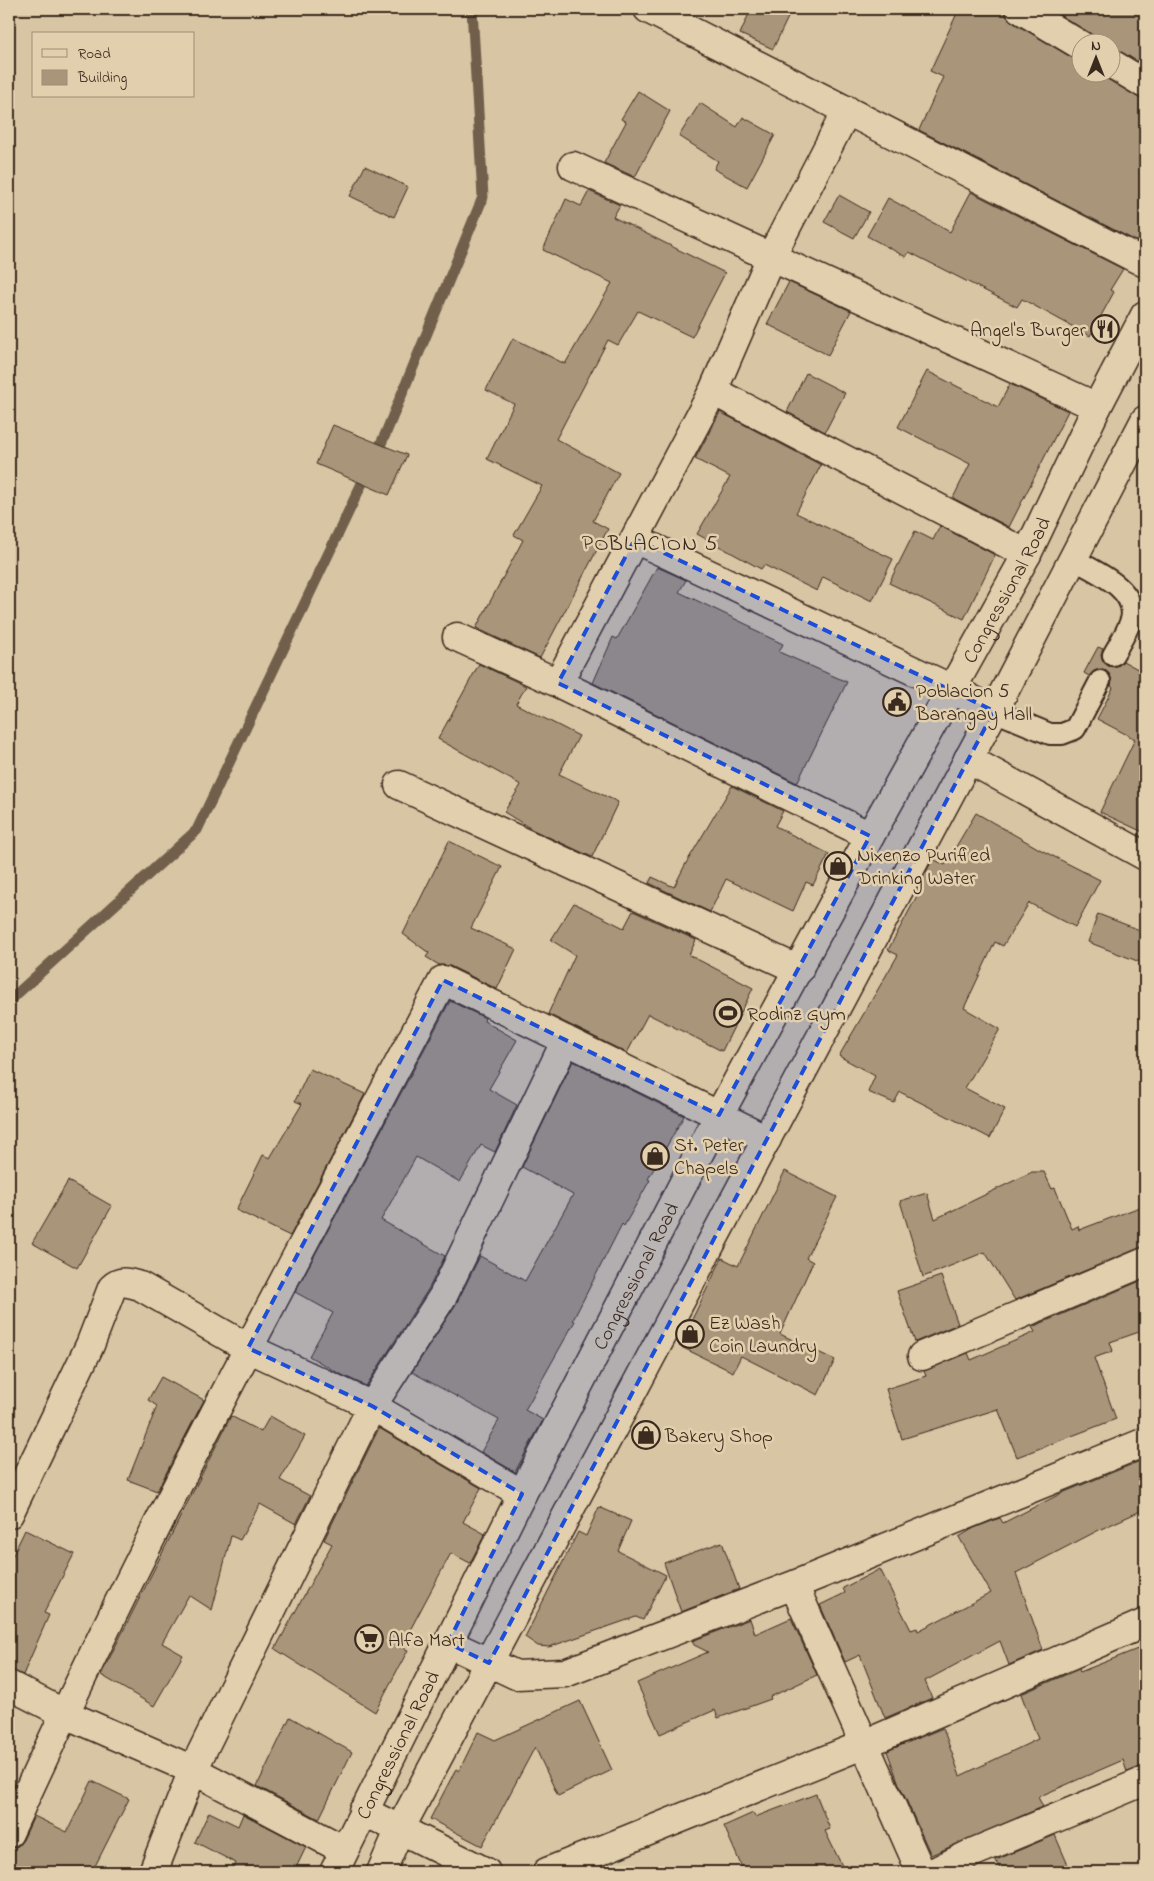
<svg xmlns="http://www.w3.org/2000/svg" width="1154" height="1881" viewBox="0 0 1154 1881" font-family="'Indie Flower',sans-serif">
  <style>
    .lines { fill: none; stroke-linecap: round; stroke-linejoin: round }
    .stream { stroke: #715f4c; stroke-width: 11 }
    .building { fill: #a8957a; stroke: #3b2a1e }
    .service-casing { stroke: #3b2a1e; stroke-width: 24 }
    .minor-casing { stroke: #3b2a1e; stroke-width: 31 }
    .secondary-casing { stroke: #3b2a1e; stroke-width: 31 }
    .service { stroke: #e2cfad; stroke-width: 20 }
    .minor { stroke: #e2cfad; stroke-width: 28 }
    .secondary { stroke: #e2cfad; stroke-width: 28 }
    .marked { fill: #1d4ed8; fill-opacity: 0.2; stroke: #1d4ed8; stroke-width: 4; stroke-dasharray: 10 6; stroke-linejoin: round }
    .labels { text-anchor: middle; stroke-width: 5; stroke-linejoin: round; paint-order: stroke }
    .poi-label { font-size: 20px; fill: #3b2a1e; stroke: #e2cfad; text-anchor: start }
    .street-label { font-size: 20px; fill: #3b2a1e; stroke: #e2cfad }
    .quarter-label { font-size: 22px; letter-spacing: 1px; fill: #3b2a1e; stroke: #e2cfad }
  </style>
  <rect width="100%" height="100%" fill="#d8c5a4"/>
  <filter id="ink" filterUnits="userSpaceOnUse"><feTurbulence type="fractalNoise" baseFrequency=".02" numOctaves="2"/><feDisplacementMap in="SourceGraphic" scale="10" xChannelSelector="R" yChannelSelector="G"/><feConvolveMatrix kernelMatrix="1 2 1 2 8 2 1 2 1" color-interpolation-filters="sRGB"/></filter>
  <g filter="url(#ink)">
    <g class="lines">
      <path class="stream" d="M9,1001l188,-171 188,-395 98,-238 -11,-188"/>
    </g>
    <path class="building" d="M751,9h41l-19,40 -33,-15z
      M959,9h45l2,7 6,6 62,37 8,3v10h17l5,5 33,20 8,3v129l-7,13 -219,-112 24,-53 -13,-6z
      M1050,9h95v57l-25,-15 -8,-2v-7h-15l-2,-4 -5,-5z
      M638,91l32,20 -35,66 -31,-14 22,-41 -5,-3z
      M700,103l37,24 6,-10 32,18 -28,52 -33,-18 4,-8 -39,-25z
      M365,166l43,21 -14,30 -44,-21z
      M589,191l31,14 -7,12 112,56 -33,64 -54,-26 -20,34 -10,-5 -52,99 63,34 -26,48 15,8 -68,129 -64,-30 47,-88 -9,-5 28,-49 -55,-27 27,-55 -28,-14 27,-52 52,26 47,-81 -69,-33 23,-51 15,7z
      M971,192l152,77 -13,21 4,2 -24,44 -68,-37 -5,8 -108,-55 -3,5 -39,-21 21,-38 62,34z
      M839,195l30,17 -15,26 -30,-16z
      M789,282l62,29 -23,44 -61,-31z
      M927,371l71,36 12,-23 58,27 -59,116 -56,-29 17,-34 -72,-37z
      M806,373l39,20 -20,39 -38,-20z
      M720,412l101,53 -25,48 97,46 -21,42 -49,-24 -6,14 -53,-26 -3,4 -64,-35 33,-57 -35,-18z
      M333,425l74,30 -18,40 -73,-31z
      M940,526l55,29 -31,64 -75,-36 26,-52 18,9z
      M657,567l29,13 -7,12 73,35 -1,2 32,15 -4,8 68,30 -50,101 -204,-100 20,-46 4,2z
      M1098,647l5,2 -2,6 2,6 5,5 6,1 5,-2 4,-4 22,12v160l-45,-21 35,-73 -38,-20 16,-31 -2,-2 1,-5 -2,-6 -5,-5 -5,-1 -6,2 -5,5 -5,-3z
      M479,664l47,22 -10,18 63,32 -20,38 59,28 -26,55 -59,-27 -29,-18 17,-27 -83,-46z
      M732,786l51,25 -8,15 54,28 -16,31 -7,-3 -13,29 -67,-32 -16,33 -61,-29 3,-6 22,10 11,-22z
      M976,813l67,38 57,29 -25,47 -46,-24 -26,43 -8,-4 -31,66 36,21 -35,59 40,21 -15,29 -90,-46 -6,11 -26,-11 7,-16 -36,-20 59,-101 -10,-5 29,-54 -3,-2 19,-35 12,6z
      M449,841l53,26 -31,61 45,21 -19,40 -47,-23 -11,-1 -13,-8 3,-4 -26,-19z
      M574,903l50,25 9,-17 63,29 -7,15 64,33 -31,63 -74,-37 -21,39 -79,-39 27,-59 -24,-15z
      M1098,914l47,18v32l-57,-22z
      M450,1001l35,17 -1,3 33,19 -28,49 28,16 -22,47 -14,-7 -21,37 -44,-25 -35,63 64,36 -16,32 -63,98 -28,-13 -29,-17 24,-43 -38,-21z
      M573,1061l111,55 -36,63 2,1 -26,46 -2,-2 -49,96 2,1 -50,89 18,10 -28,52 -34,-20 18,-32 -87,-48 44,-68 24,-48 45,25 48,-86 -51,-28z
      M310,1069l55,25 -75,142 -54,-26 27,-55 7,3 32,-54 -7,-3z
      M785,1171l52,26 -31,61 7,4 -33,72 55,26 -17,35 -77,-39 -8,16 -54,-26 43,-88 16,8z
      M1032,1172h12l8,17 3,-1 17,41 6,-3 1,4 66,-25v42l-6,1 -124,52 -30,-48 -62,25 -23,-76 27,-8 8,26z
      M68,1181l44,25 -35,62 -45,-25z
      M941,1276l17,48 -43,18 -18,-51z
      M1145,1279v51l-35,12 3,9 -19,7 22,61 -99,38 -19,-48 -96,30 -16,-50 40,-13 -2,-5 44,-18 3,7 64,-28 -3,-5z
      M161,1377l43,23 -47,91 -29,-11 29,-74 -9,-6z
      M231,1416l30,16 9,-16 35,20 -25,44 30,16 -14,28 -36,-20 -20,36 -9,-4 -19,74 -23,-15 -27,48 21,12 -29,51 -53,-31z
      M379,1428l102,60 -18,34 22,12 -15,29 -19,-10 -50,94 7,3 -33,62 -100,-63 57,-105 -8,-4z
      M1145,1459v50l-44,20 -85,44 27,77 -34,15 -9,-24 -75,40 7,17 -47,20 -25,-63 -15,7 -25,-57 25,-12 -2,-5 37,-19 31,61 6,-2 1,3 73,-38 -32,-56 15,-9 26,-10 3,5 59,-30z
      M599,1507l32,14 -13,30 48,24 -23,45 -7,-3 -87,30 -11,-1 -13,-9 53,-105 8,4z
      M25,1530l49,24 -30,59 5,2 -26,60 -14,-6v-106z
      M722,1542l17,47 -58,23 -17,-49z
      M791,1618l26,57 -47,22 1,2 -53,19 -3,-8 -55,24 -23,-51 71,-31 -14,-7 -2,-4 58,-22 5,15z
      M1145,1646v120l-18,6 -4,-12 -85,37 5,10 -112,48 -32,-71 -12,-33 56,-23 17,48 78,-37 -17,-45 58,-25 1,3z
      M580,1701l32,69 -54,26 -23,-49 -53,99 -52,-27 26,-50 3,2 19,-39 17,8z
      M290,1717l62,35 -33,67 -62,-33z
      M92,1781l37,18 -37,73h-83v-23l9,-3 5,-6 11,-24 33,16z
      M816,1794l14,35 -5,2 20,41h-101l-20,-46 29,-13 2,4z
      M209,1812l29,14 5,-12 63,33 -12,25h-62l4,-9 -41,-21z
      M1055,1835l16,37h-70l-5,-12z"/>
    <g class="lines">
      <defs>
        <path id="service" d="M1073,559c21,12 66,30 58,61 -4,12 -12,24 -18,35
          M994,711l56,23h12l13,-5 25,-48"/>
        <path id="minor" d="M648,9l497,254
          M1020,9l62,37
          M1112,64l33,20
          M573,166l524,241
          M713,391l314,163
          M635,539l317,150 42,22
          M457,637l101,46 312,153
          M558,683l155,-292 58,-134 76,-147
          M968,759l177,97
          M399,785l400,185
          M922,1356l223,-94
          M9,1514l81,-169 22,-57c9,-9 17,-5 28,-2l108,62 124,58 150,88
          M794,1585l127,287
          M448,1643l68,32 49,-2 229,-88 351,-143
          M9,1685l54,28 130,57 151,80
          M363,1811l123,61
          M9,1833c132,-290 285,-571 434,-853l324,159
          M153,1872l40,-102 179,-364 71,-110 123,-256
          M547,1872l318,-128 280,-121
          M934,1872l40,-20 171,-71"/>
        <g id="secondary">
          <path id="s1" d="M334,1872l188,-378 197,-379 151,-279 157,-282 70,-147 48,-92"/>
          <path d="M381,1872l19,-43 594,-1118 151,-291"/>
        </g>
      </defs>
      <use href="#service" class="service-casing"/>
      <use href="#minor" class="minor-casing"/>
      <use href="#secondary" class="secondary-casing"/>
      <use href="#service" class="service"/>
      <use href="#minor" class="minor"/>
      <use href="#secondary" class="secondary"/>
    </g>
  </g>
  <path class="marked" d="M635,539l359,172 -505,952 -41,-20 74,-149 -150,-88 -124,-58 195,-368 276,135 151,-279 -312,-153z"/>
  <defs>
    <symbol id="restaurant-ring" viewBox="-11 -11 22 22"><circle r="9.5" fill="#e2cfad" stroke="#3b2a1e" stroke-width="1.5"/><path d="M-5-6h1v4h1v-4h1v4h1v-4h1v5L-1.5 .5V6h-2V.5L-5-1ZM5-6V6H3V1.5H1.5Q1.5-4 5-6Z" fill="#3b2a1e"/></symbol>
    <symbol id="civic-ring" viewBox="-11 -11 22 22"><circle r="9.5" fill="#e2cfad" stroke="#3b2a1e" stroke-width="1.5"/><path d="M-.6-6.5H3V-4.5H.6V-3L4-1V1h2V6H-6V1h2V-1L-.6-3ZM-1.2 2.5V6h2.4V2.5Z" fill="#3b2a1e"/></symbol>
    <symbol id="shop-ring" viewBox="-11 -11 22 22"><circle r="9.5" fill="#e2cfad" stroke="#3b2a1e" stroke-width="1.5"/><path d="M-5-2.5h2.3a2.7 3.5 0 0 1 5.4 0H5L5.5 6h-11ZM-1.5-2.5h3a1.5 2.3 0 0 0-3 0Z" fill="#3b2a1e"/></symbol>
    <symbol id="stadium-ring" viewBox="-11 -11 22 22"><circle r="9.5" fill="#e2cfad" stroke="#3b2a1e" stroke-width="1.5"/><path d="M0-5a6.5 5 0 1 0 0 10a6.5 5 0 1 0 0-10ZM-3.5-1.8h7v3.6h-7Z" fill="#3b2a1e"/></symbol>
    <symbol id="supermarket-ring" viewBox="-11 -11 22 22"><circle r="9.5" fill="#e2cfad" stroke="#3b2a1e" stroke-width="1.5"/><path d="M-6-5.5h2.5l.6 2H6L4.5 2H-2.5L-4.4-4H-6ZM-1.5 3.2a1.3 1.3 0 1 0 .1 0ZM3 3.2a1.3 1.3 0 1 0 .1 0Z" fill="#3b2a1e"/></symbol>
  </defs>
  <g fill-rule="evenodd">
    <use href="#restaurant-ring" x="1089" y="313" width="32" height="32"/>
    <use href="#civic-ring" x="881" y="686" width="32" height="32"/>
    <use href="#shop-ring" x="822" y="850" width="32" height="32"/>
    <use href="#stadium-ring" x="712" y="997" width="32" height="32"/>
    <use href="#shop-ring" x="639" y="1140" width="32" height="32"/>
    <use href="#shop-ring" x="674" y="1318" width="32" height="32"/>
    <use href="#shop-ring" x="630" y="1419" width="32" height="32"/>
    <use href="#supermarket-ring" x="353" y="1623" width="32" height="32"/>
  </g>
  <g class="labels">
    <g class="poi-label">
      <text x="1086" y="336" text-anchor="end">Angel's Burger</text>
      <text x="916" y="697">Poblacion 5<tspan x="916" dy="23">Barangay Hall</tspan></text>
      <text x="857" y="861">Nixenzo Purified<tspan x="857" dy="23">Drinking Water</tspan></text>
      <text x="747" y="1020">Rodinz Gym</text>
      <text x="674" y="1151">St. Peter<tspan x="674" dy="23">Chapels</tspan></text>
      <text x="709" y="1329">Ez Wash<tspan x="709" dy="23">Coin Laundry</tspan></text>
      <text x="665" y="1442">Bakery Shop</text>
      <text x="388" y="1646">Alfa Mart</text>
    </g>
    <g class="street-label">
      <text dy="7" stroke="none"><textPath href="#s1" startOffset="1448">Congressional Road</textPath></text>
      <text dy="7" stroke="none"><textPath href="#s1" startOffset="668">Congressional Road</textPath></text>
      <text dy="7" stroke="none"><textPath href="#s1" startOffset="142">Congressional Road</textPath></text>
    </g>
    <g class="quarter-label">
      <text x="650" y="550">POBLACION 5</text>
    </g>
  </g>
  <rect width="1154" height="1881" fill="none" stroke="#e2cfad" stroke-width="30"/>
  <rect x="15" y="15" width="1124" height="1851" fill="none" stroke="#3b2a1e" stroke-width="2" filter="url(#ink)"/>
  <rect x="32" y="32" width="162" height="65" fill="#e2cfad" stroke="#9f8d74"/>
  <rect x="42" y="49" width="25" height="8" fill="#e2cfad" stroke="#9f8d74"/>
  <text x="78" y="58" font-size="15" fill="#3b2a1e">Road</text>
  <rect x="42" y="70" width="25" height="15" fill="#a8957a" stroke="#9f8d74"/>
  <text x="78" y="82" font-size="15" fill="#3b2a1e">Building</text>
  <g transform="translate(1096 58)"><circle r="24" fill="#e2cfad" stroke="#9f8d74"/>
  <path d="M0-4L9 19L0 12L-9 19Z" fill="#3b2a1e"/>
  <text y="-8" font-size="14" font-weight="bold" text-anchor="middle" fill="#3b2a1e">N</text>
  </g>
</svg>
